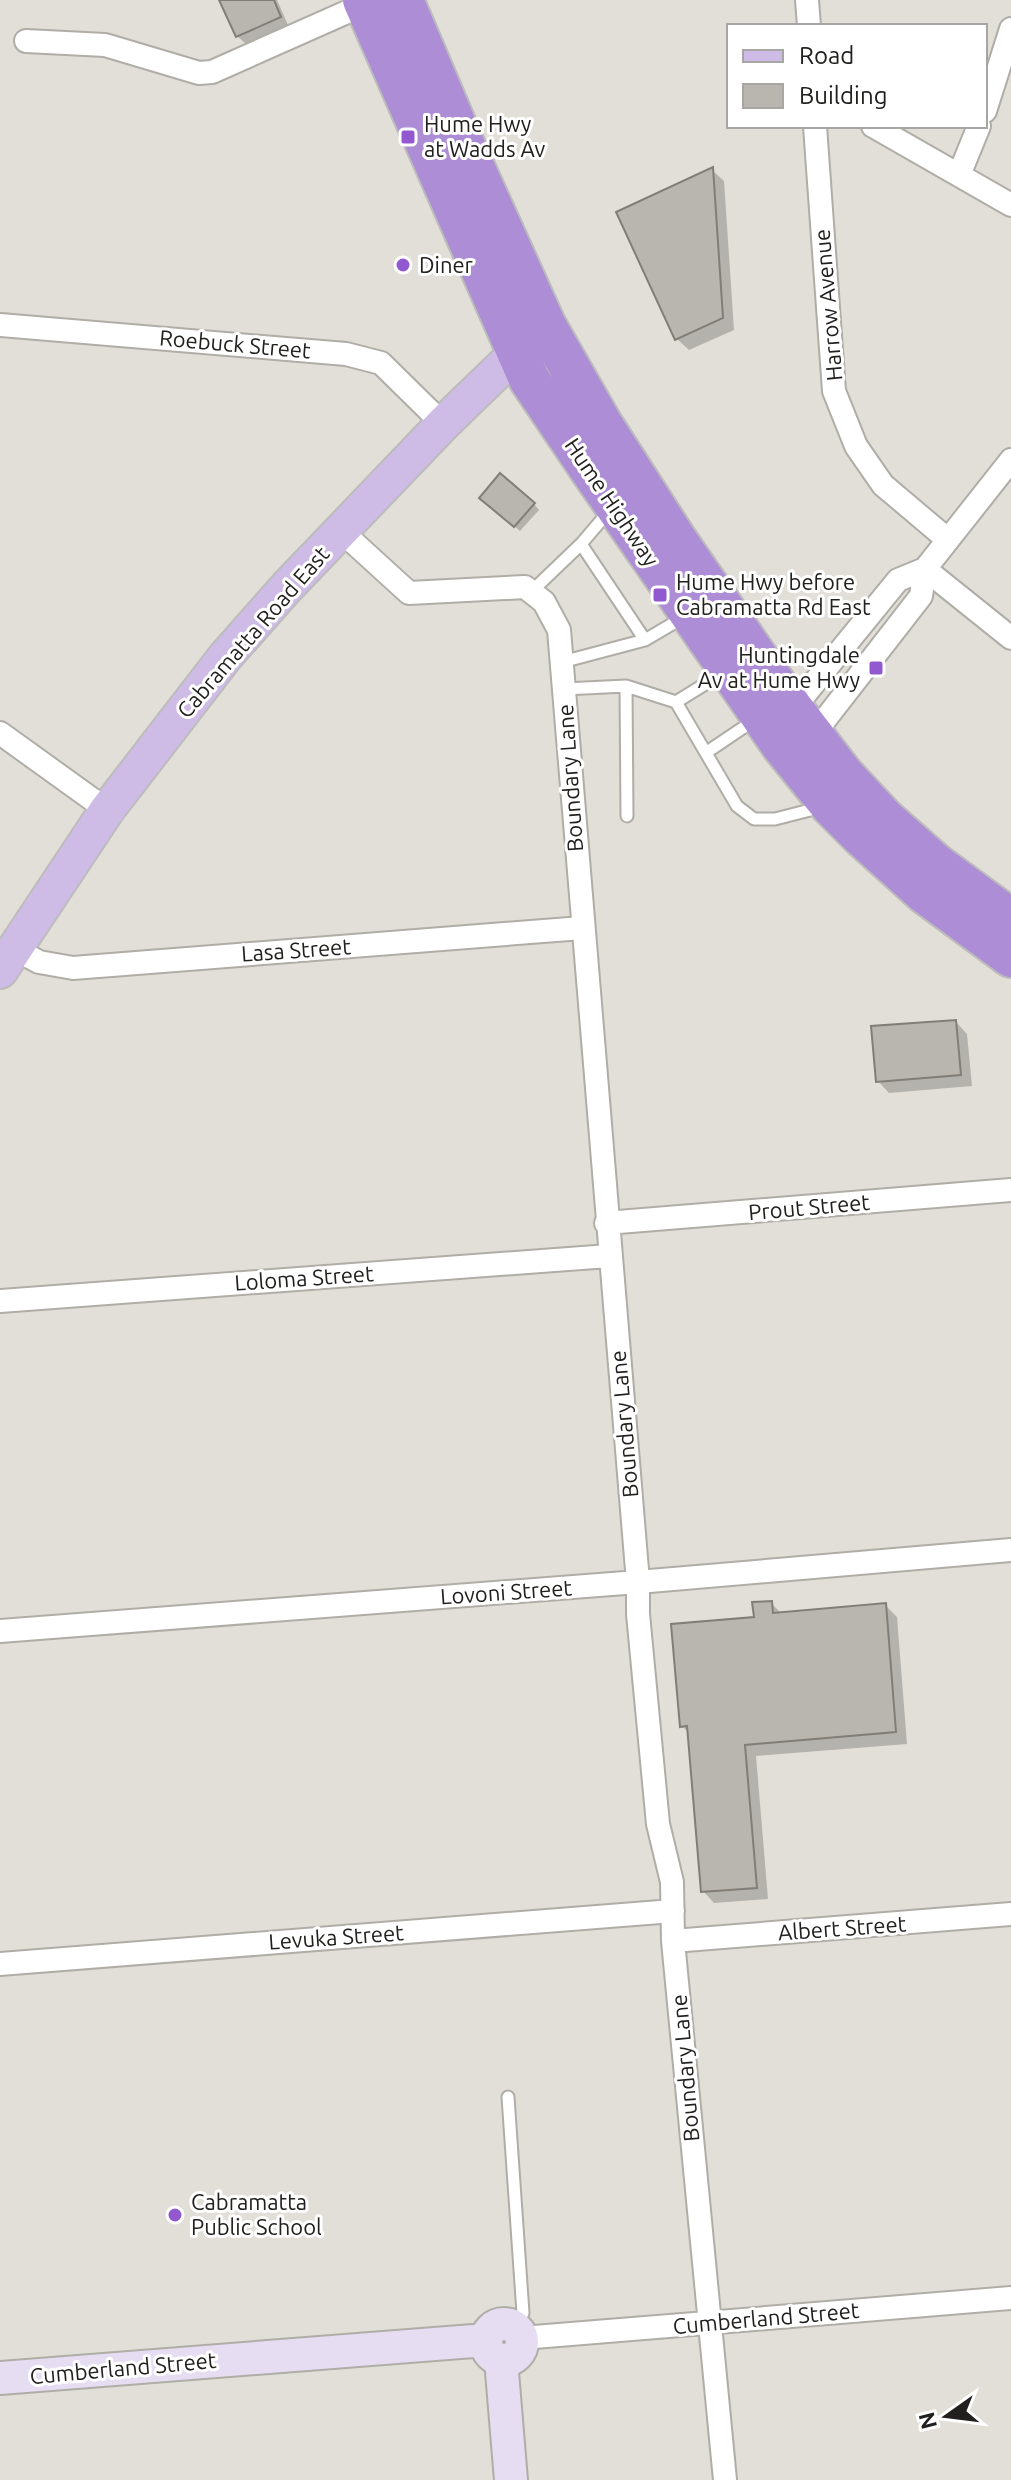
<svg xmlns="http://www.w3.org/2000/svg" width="1011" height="2480" viewBox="0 0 1011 2480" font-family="Ubuntu,sans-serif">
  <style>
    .shadow { fill: #0003 }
    .building { fill: #b9b6af; stroke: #817e77; stroke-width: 2 }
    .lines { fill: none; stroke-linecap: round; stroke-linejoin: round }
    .lane-casing { stroke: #b0ada7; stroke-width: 15 }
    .street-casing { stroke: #b0ada7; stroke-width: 26 }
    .secondary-casing { stroke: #b0ada7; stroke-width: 36 }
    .primary-casing { stroke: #bcbcbc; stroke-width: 38 }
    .highway-casing { stroke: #bcbcbc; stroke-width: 44 }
    .lane { stroke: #fff; stroke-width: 11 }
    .street { stroke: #fff; stroke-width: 22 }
    .secondary { stroke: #e6ddf3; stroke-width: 32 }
    .primary { stroke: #cebbe6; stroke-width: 34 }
    .highway { stroke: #ad8dd6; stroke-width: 40 }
    .poi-dot { fill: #9258cf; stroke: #fff; stroke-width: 3 }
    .labels { text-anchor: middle; stroke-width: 6; stroke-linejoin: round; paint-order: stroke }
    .poi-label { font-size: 22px; fill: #21201e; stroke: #fff; text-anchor: start }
    .street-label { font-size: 22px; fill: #21201e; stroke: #fff }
  </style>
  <rect width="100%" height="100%" fill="#e2dfd8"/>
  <path class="shadow" d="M222,0h55l11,25 -42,19 -9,-8z
    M712,170l12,11 10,149 -45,20 -12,-11z
    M487,503l47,1 5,6 -19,21z
    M956,1022l11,12 5,52 -83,7 -11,-12z
    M771,1603l11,11 103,-9 12,12 10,127 -151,12 12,143 -54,4 -11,-12 -14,-158 -7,-7 74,-107z"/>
  <path class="building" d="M219,0h55l7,17 -45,20z
    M713,167l10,151 -48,22 -59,-128z
    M500,473l35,30 -21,24 -35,-29z
    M956,1020l5,55 -85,7 -5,-56z
    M772,1601l1,12 113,-10 10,129 -151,13 12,143 -56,4 -14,-166 -7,1 -9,-103 83,-7 -2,-15z"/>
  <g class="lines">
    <defs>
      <path id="lane" d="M581,544l64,96
        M533,590l48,-46 29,-34
        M562,662l83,-22 39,-23
        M626,686l1,130
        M564,689l62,-3 50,16 61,104 17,13h21l47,-12
        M676,702l47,-29
        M707,752l49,-33
        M508,2097l15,216 -7,15"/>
      <path id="street" d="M807,0l2,26
        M26,41l79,4 94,28 13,-1 153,-68
        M985,111l26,-82
        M815,126l19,265 22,55 27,39 64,54
        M873,126l138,79
        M959,175l20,-49
        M0,325l346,29 35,9 62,61
        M341,531l68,62 116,-6 19,15 15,28 79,952v32l20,210 14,58 1,59 52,539
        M925,569l86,69
        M793,709l105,-129 27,-11
        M0,733l107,77
        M813,735l108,-139 4,-27 86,-109
        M15,949l24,13 34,6 509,-40
        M606,1223l405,-33
        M0,1301l609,-45
        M0,1631l638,-49 373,-32
        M673,1941l338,-27
        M0,1964l673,-53
        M522,2338l489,-40"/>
      <path id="secondary" d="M486 2342a18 18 0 1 1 36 0a18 18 0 1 1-36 0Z
        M501,2360l10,120
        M0,2378l486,-38"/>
      <path id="primary" d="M0,971l107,-161 118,-153 61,-69 157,-164 93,-90"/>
      <path id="highway" d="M363,0l166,379 62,92 191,275 48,59 32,32 62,56 87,64
        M403,0l68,160 75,166 56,98 74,115 117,170 50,65 41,44 52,46 75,55"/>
    </defs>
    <use href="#lane" class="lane-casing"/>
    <use href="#street" class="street-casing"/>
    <use href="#secondary" class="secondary-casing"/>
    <use href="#primary" class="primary-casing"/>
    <use href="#highway" class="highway-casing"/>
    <use href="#lane" class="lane"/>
    <use href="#street" class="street"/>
    <use href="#secondary" class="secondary"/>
    <use href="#primary" class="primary"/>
    <use href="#highway" class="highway"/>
  </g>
  <g class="poi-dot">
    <rect x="400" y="129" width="16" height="16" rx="4"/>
    <circle cx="403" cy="265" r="8"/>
    <rect x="652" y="587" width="16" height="16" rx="4"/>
    <rect x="868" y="660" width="16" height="16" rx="4"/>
    <circle cx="175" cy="2215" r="8"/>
  </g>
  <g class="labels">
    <g class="poi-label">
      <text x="424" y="132">Hume Hwy<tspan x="424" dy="25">at Wadds Av</tspan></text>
      <text x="419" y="273">Diner</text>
      <text x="676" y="590">Hume Hwy before<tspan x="676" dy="25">Cabramatta Rd East</tspan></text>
      <text x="860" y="663" text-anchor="end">Huntingdale<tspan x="860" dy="25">Av at Hume Hwy</tspan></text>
      <text x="191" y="2210">Cabramatta<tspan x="191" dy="25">Public School</tspan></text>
    </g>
    <g class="street-label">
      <text transform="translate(828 305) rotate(-95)" y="8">Harrow Avenue</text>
      <text transform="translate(235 344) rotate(5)" y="8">Roebuck Street</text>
      <text transform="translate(612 502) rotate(56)" y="8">Hume Highway</text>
      <text transform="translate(253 632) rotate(-49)" y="8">Cabramatta Road East</text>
      <text transform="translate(570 778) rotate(-94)" y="8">Boundary Lane</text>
      <text transform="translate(296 950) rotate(-4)" y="8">Lasa Street</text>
      <text transform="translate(809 1207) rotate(-5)" y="8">Prout Street</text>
      <text transform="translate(304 1278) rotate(-4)" y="8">Loloma Street</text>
      <text transform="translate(624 1424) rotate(-95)" y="8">Boundary Lane</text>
      <text transform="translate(506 1592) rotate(-4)" y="8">Lovoni Street</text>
      <text transform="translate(842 1928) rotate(-4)" y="8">Albert Street</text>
      <text transform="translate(336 1937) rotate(-4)" y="8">Levuka Street</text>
      <text transform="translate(685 2068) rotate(-95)" y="8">Boundary Lane</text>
      <text transform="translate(766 2318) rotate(-5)" y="8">Cumberland Street</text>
      <text transform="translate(123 2368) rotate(-5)" y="8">Cumberland Street</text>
    </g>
  </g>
  <rect x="727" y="24" width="260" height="104" fill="#ffffff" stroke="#a6a6a5" stroke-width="2"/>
  <rect x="743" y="50" width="40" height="12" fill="#cebbe6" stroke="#a6a6a5" stroke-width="2"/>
  <text x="799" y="64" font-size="24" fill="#21201e">Road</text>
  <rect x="743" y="84" width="40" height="24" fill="#b9b6af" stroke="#a6a6a5" stroke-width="2"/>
  <text x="799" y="104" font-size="24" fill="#21201e">Building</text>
  <g transform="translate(947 2416) rotate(256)" stroke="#ffffff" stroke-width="6" paint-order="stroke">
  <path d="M0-6L14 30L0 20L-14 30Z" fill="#21201e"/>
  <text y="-12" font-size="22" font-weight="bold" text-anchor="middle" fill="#21201e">N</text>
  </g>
</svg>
